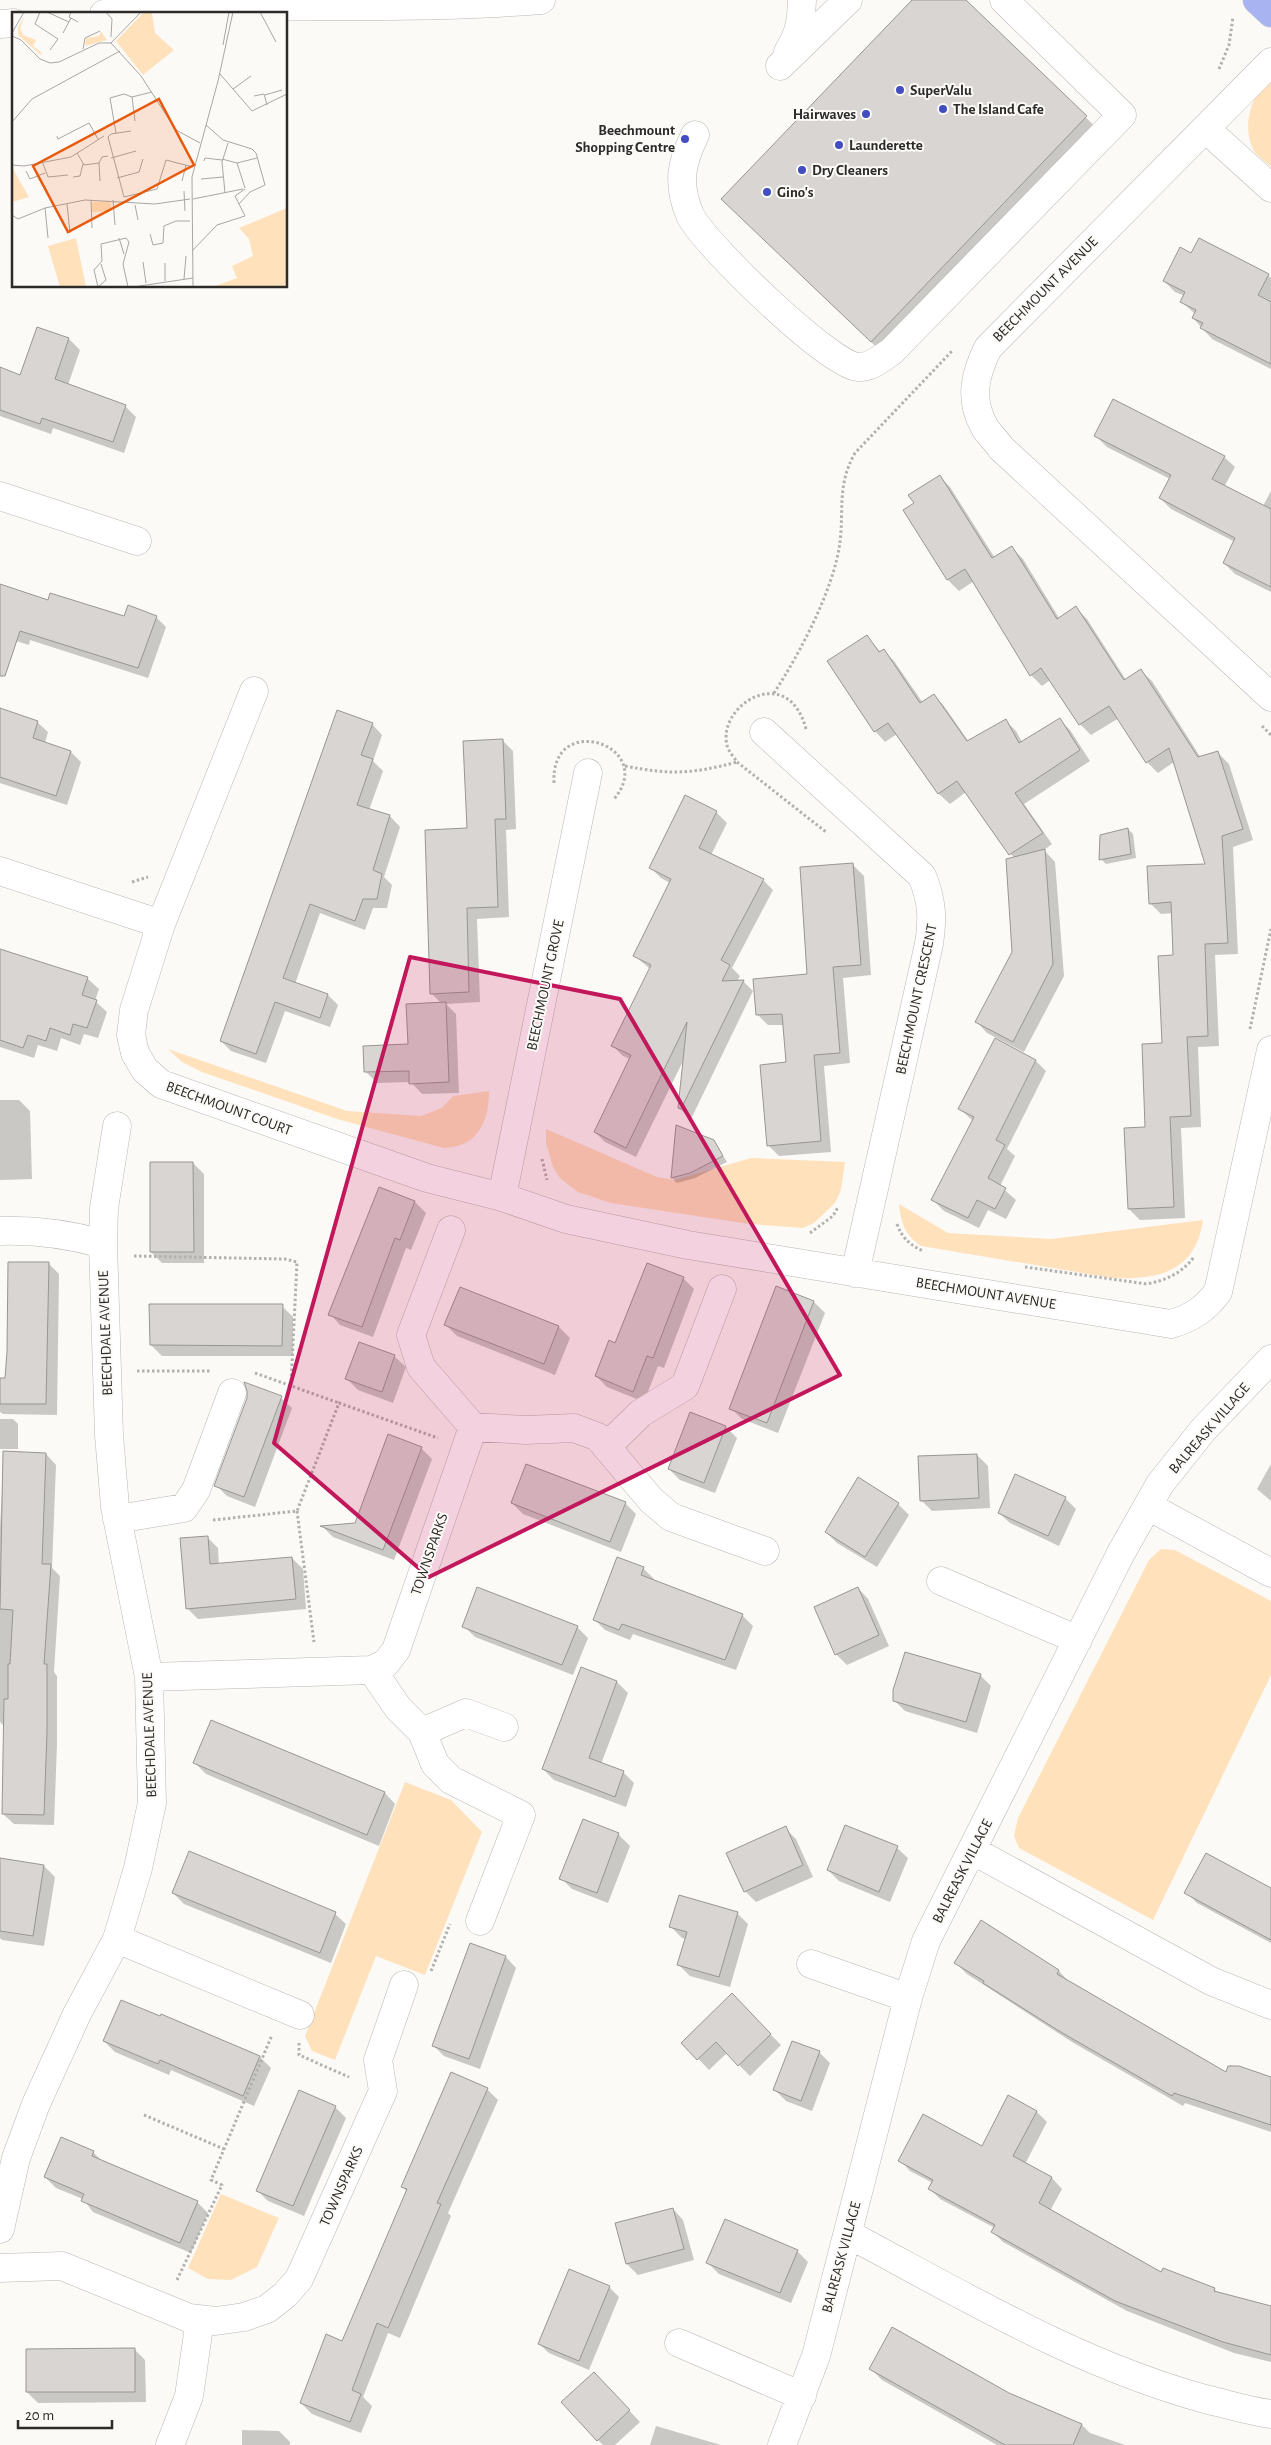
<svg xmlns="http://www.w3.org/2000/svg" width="1271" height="2445" viewBox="0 0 1271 2445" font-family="'Alegreya Sans',sans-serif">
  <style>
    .green { fill: #ffe1bc }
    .shadow { fill: #0003 }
    .building { fill: #d8d5d2; stroke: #989693 }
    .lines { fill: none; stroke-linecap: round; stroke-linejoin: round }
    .minor-casing { stroke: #bab7b4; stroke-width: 29 }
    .major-casing { stroke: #d5d5d4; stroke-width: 29 }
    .path { stroke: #b3b1af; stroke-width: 3; stroke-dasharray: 2.5 2.5; stroke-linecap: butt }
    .minor { stroke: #fff; stroke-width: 28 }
    .major { stroke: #a8b4f1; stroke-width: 28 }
    .marked { fill: #c2185b; fill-opacity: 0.2; stroke: #c2185b; stroke-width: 4; stroke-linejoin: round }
    .poi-dot { fill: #414dc1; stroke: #fcfaf7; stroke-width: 2 }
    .labels { text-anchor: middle; stroke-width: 4; stroke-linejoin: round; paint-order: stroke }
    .poi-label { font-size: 15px; font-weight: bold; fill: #2c2b2a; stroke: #fcfaf7; text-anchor: start }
    .street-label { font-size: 15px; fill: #2c2b2a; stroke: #fcfaf7 }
    .inset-road { fill: none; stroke: #a9a7a5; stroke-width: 1 }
    .view { fill: #e8590c; fill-opacity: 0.15; stroke: #e8590c; stroke-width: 2.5 }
    .inset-edge { fill: none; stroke: #2c2b2a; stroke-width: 2.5 }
  </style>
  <rect width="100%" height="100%" fill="#fcfaf7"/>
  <path class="green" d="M1271,77v90c-5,-5 -13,-10 -17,-16 -13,-23 -3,-58 17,-74z
    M168,1049l179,62 74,5 21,-8 11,-12 36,-5c0,30 -11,56 -45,57l-107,-29 -135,-47 -20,-10z
    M546,1129l111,48 18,3 76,-22 94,4 -4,28 -6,13 -21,20 -11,5 -54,-4 -138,-21 -33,-11 -18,-14 -7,-11 -7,-24z
    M899,1204l49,29 103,6 152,-19c-7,52 -46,60 -90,58l-192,-32c-16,-11 -20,-23 -22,-42z
    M1161,1549l14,1 96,51v74l-118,245 -134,-72 -5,-12 4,-18 131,-258z
    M405,1782l46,18 31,32 -57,143 -49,-19 -41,104 -23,-9 -7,-15z
    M221,2194l58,24 -22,49 -26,13 -23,-1 -20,-11z"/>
  <path class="shadow" d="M914,0h50l143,138 -214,225 -149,-143z
    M1192,254l76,21 3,3v91l-59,-30 -19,-21 2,-4 -13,-12 3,-6 -10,-4 -11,-11z
    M69,339l11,11 -12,35 57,21 11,11 -12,36 -71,-25 -2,6 -51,-18v-47l21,7z
    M1096,436l128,21 11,10 -11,20 39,19 8,-15v101l-36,-18 -11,-11 11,-21 -64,-33 -11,-11 10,-19 -63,-32z
    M939,476l11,11 45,71 17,-10 11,11 36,59 17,-10 11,11 39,61 15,-9 11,10 49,77 17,-5 11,11 24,76 -20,7 5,107 -23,1 4,91 -21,1 3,80 -20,1 4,90 -45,2 -11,-11 35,-165 11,-87 -2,-44 -12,1 -11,-11 57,-38 -33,-103 -16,11 -11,-11 -28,-44 -28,17 -11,-11 -30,-44 -8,6 -11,-11 -57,-94 -15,10 -11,-11 -43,-70 10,-6z
    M0,585l49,16 76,17 31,-1 10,10 -18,51 -118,-38 -1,5 -29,-9z
    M867,636l14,17 3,-2 10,10 29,42 11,-8 10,11 25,36 37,-21 10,10 6,11 38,-22 10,10 20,31 -66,43 28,40 -8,6 11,12 9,114 -40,76 -37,-19 -10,-11 36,-70 1,-94 -48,-66 -16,12 -11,-10 -42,-60 -12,8 -10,-11z
    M0,709l37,13 11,10 -3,11 26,9 10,10 -14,43 -67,-22z
    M372,724l10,11 -9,26 10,10 -14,39 21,6 10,11 -16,50 8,8 -5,23h-14l-8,22 -45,-17 -25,71 33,11 10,10 -8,22 -45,-16 -19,52 -35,-12 -10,-10z
    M502,740l11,11 3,78 -10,1 3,87 -32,2 3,83 -34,2 10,10 3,79 -37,1 -11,-12 -34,1 -11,-11 43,-27 33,-41 -11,-11 37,-164z
    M685,797l31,15 11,11 -16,32 52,25 10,10 -41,78 8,8 -3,5h6l10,10 -62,128 -12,-11 5,-49 -48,98 -31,-15 -10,-10 35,-73 -7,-3 -11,-11 38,-76 -15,-13 35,-73 -9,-5 -10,-10z
    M1128,829l5,5 3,24 -30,6 -5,-5z
    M853,865l11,11 7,99 -28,3 7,85 -26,3 7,86 -52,4 -11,-11 20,-82 -3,-38h-17l-11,-11 52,-39z
    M0,949l88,30 11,10 -4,12 12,11 -9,26 -14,-4 -4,11 -19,-7 -4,13 -19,-6 -4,13 -34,-11z
    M1036,1061l10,10 -39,78 8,7 -15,30 16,14 -10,19 -18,-9 -9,18 -35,-17 -11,-11 40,-79 -13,-12z
    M0,1100h19l11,11 2,68 -32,1z
    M677,1126l37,15 13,21 -32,16 -18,5 -5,-5z
    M193,1163l11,11v89h-42l-11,-11z
    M415,1202l11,11 -15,37 -5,-2 -33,89 -33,-12 -10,-11z
    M48,1263l11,11 -2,141 -54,-1 -3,-2v-33h7z
    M683,1278l11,11 -30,79 -6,-2 -14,36 -37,-15 -11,-11 20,-32z
    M814,1302l11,11 -47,120 -36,-14 -11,-11z
    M282,1306l11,11v39h-131l-11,-11z
    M446,1325l113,2 11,11 -15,37 -98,-39z
    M360,1344l35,13 11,10 -13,36 -35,-13 -11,-11z
    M281,1398l11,10 -37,99 -28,-11 -11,-11z
    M691,1413l35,14 11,11 -22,55 -35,-13 -11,-11z
    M0,1419h13l5,5v25h-18z
    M421,1448l11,11 -38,101 -61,-23 -10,-10 33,-3z
    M4,1453l42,1 10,11 -4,103 8,8 -6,96 3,4v68l-3,81 -40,-1 -11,-10 2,-87 -5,-5v-195z
    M977,1455l11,11 2,42 -58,3 -11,-11z
    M1271,1464v37l-14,-12z
    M1065,1498l11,11 -17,37 -49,-23 -11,-10z
    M512,1503h113l11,11 -15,38 -98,-38z
    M898,1504l11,11 -32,52 -40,-24 -11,-11z
    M207,1537l11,11 1,17 73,-7 11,11 3,40 -108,10 -11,-11z
    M643,1568l11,11 -1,2 89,34 11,11 -17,44 -103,-36 -3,6 -25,-10 -11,-11z
    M858,1588l10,11 21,47 -42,19 -11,-11z
    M464,1626l113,1 11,11 -15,37 -98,-38z
    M582,1669l35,13 11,11 -27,71 22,8 11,11 -8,24 -72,-27 -11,-11z
    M980,1675l11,11 -14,47 -72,-22 -11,-11z
    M212,1721l173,72 10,11 -16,42 -173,-72 -11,-11z
    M583,1821l36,14 11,11 -22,57 -36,-14 -11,-11z
    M785,1828l11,11 17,38 -57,25 -11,-11z
    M897,1848l11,10 -18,44 -51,-21 -11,-11z
    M190,1853l145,61 11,10 -15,39 -147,-59 -11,-11z
    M44,1866l11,11 -11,69 -42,-6 -2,-2v-65z
    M1271,1888v55l-74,-40 -11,-11z
    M737,1913l11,11 -18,63 -40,-11 -11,-11 7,-26 -4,-1 -11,-11z
    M981,1922l78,49 10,11 158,92 3,-9 41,13v54l-86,-29 -2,3 -111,-64 -105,-68 -11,-11z
    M506,1957l10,11 -36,101 -36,-13 -11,-11z
    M732,1995l49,50 -31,31 -23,-23 -18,17 -26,-27z
    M122,2001l138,56 11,11 -17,38 -83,-36 -2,5 -54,-23 -11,-11z
    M819,2052l11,11 -18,48 -26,-10 -11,-11z
    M487,2089l11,11 -50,113 3,3 -51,122 -12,-5 -25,64 9,9 -11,27 -49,-19 -11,-11 42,-61 64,-150 -5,-6z
    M1008,2097l29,15 10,10 -22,42 27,14 10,11 -12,22 112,62 52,16 5,5 52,13v55l-37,-9 -107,-42 -124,-69 -10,-10 2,-4 -55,-29 -10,-10 3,-6 -23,-12 -10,-11 82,-12z
    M335,2107l11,11 -42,98 -36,-15 -11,-11z
    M61,2139l32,13 10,10 94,40 11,11 -17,40 -98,-41 -10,-13 -27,-11 -11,-11z
    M673,2209l10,11 11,40 -56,15 -11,-11z
    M797,2251l11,11 -17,41 -72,-29 -11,-11z
    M609,2287l10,10 -30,73 -40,-17 -10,-9z
    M134,2349l11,11 1,42 -108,1 -11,-11z
    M871,2369l137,25 74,31 8,8 35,12h-128l-115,-65z
    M605,2385l35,37 -25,23h-12l-5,-5z
    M656,2426l65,19h-71z
    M242,2430l37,1 11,11v3h-48z"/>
  <path class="building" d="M912,0h54l121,116 -216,226 -150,-143z
    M1199,238l70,36 -11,21 13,7v62l-71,-36 3,-5 -11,-5 4,-8 -16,-8 5,-10 -22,-11 17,-34 11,6z
    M37,327l32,11 -14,41 71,26 -13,37 -71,-24 -2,6 -40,-14v-43l20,8z
    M1113,399l112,57 -13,23 59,30v78l-48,-24 12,-25 -76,-40 12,-23 -77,-39z
    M940,475l52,83 20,-12 45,73 19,-13 48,74 17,-11 57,88 20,-6 25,78 -21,7 6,107 -23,1 3,92 -21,1 4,79 -21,1 4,90 -46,2 -4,-81 21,-1 -3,-83 20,-1 -4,-87 15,-1 -2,-53 -22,2 -2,-38 58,-2 -36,-116 -23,15 -37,-57 -30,19 -38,-57 -11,8 -65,-107 -18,11 -44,-70 11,-7 -6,-8z
    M0,584l48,16 2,-7 74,23 4,-11 29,11 -19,52 -118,-37 -15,45h-5z
    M867,635l12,17 5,-3 36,54 14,-9 33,47 39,-22 13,24 41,-25 20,32 -65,43 28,40 -34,22 -52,-74 -19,13 -50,-71 -14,9 -47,-71z
    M0,708l38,13 -5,17 38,13 -15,45 -56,-19z
    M337,710l36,13 -12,32 12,4 -16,46 33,10 -17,55 9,4 -5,25h-14l-8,22 -45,-17 -27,74 45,16 -8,24 -45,-16 -19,52 -36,-13z
    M503,739l3,80h-11l3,88 -31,1 2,84 -39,2 -5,-164 42,-2 -4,-87z
    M685,795l32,16 -18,37 65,31 -43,81 9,5 -8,16 22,-1 -63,129 -3,-1 9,-86 -61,126 -32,-16 37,-77 -20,-9 40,-81 -18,-9 38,-77 -22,-11z
    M1128,828l3,26 -32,6 1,-25z
    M1045,849l8,115 -40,78 -38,-20 37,-70 -6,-93z
    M853,863l8,102 -28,2 7,86 -26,2 7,86 -54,5 -7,-81 26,-3 -4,-48 -26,1 -3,-36 54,-5 -7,-107z
    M0,949l88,28 -6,18 15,5 -10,28 -14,-4 -3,11 -20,-7 -4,13 -18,-6 -5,13 -23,-8z
    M446,1002l3,80 -40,2v-13l-45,1 -1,-26 45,-2 -2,-40z
    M995,1038l41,22 -40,80 9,5 -17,33 18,10 -11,21 -18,-9 -9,18 -37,-18 43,-83 -16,-8z
    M676,1125l38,15 9,16 -33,17 -19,5z
    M150,1162h43l1,90h-44z
    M379,1187l36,14 -15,39 -5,-2 -33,89 -34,-12z
    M8,1262h41l-3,142h-46v-26h5l2,-26z
    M647,1263l37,14 -31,81 -6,-2 -14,36 -38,-16 14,-36 6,3z
    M776,1286l38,15 -47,122 -38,-14z
    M460,1287l99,39 -15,38 -100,-39z
    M149,1304h134l-1,42 -132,-1z
    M359,1342l36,13 -13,37 -37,-13z
    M244,1382l38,14 -38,101 -30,-11 33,-88v-7z
    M690,1412l36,14 -22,57 -36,-14z
    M388,1434l34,13 -39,103 -63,-24 35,-3z
    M3,1451l43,2 -4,111h9l-7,100h3v68l-3,83 -42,-1 2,-115h4v-35h2l3,-54 -13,-1z
    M977,1454l2,44 -59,3 -2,-45z
    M526,1464l100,38 -16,40 -99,-39z
    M1015,1474l51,23 -18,39 -50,-23z
    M858,1477l41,26 -34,54 -40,-25z
    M208,1536l2,28 82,-7 4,42 -110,10 -6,-71z
    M617,1557l27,10 -3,8 102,39 -18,46 -103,-36 -3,6 -26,-10z
    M477,1587l101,39 -16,39 -100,-38z
    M858,1587l21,48 -44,20 -21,-48z
    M905,1652l76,22 -15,48 -73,-21v-11z
    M581,1667l36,14 -28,77 35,13 -9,26 -73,-28z
    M211,1720l174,72 -18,43 -174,-72z
    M583,1819l36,14 -22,60 -38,-14z
    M845,1825l53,21 -19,46 -52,-22z
    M786,1826l17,39 -59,27 -18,-39z
    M189,1851l147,61 -16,41 -148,-60z
    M1206,1853l65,35v52l-87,-47z
    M0,1858l44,7 -11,71 -33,-5z
    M679,1895l59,17 -19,65 -42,-12 10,-33 -18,-5z
    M981,1920l78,50 -2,4 169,98 2,-6h11l32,11v48l-97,-32 -2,3 -113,-65 -76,-48 1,-2 -30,-18z
    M470,1943l36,13 -37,103 -37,-13z
    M732,1993l39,41 -33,32 -22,-24 -19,18 -16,-17z
    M121,2000l39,16 1,-2 99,42 -17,40 -83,-36 -2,4 -55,-23z
    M792,2041l28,10 -19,50 -28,-11z
    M451,2072l37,16 -51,115 4,1 -53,124 -11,-5 -25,67 9,4 -11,28 -50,-19 26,-69 16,7 65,-152 -6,-2z
    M299,2090l37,16 -43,100 -37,-15z
    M1008,2095l29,16 -24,45 39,21 -13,26 122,69 2,-4 52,20 -1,3 57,15v49l-48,-13 -108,-41 -124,-69 4,-7 -67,-36 5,-9 -35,-19 25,-47 59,32z
    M61,2137l33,14 -2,5 106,45 -18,42 -99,-42 3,-7 -40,-17z
    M673,2208l11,41 -58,15 -11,-41z
    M725,2219l73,31 -18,43 -74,-30z
    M569,2269l41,17 -31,75 -41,-17z
    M892,2327l117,66 73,31 -9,21h-68l-136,-76z
    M135,2348v44h-109v-43z
    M594,2372l36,38 -33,31 -36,-39z"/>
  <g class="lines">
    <defs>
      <path id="minor" d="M104,14c146,-14 292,-2 437,-14
        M0,24l14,-1
        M788,52c12,-20 13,-29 14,-52
        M1271,62l-283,286c-13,26 -19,51 -4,78 4,8 12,14 17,22l270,249
        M780,66l68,-66
        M1206,129l65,59
        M695,135c-14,28 -18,49 -5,80 13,28 139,150 168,152 13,1 24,-9 34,-16l230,-236 -118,-115
        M0,496l137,45
        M254,691l-93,233 -27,86 -3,25 4,18 10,17 16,14 266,94 75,19 64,22 122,26 483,79c21,-6 34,-15 47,-32l53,-242
        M764,732l158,144c10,24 11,43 7,68l-74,329
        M0,871l161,53
        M502,1197l86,-424
        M451,1230l-40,105 10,32 52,60 53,3 48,-2 24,9 53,63 20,17 94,34
        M0,1231c37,-1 68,3 103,13
        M606,1447l35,-34 44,-27 37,-97
        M1148,1506l123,67
        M117,1519l67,-11 12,-18 36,-97
        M941,1581l137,59
        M372,1670l26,38 24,24 13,32 16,16 70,35 -41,106
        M149,1677l223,-7 14,-7 10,-13 77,-223
        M422,1732l44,-19 38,14
        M972,1850l239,131 60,24
        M117,1939l183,76
        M811,1964l97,34
        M0,2229l16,-71 20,-54 41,-90 40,-75 21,-71 14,-65 -3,-126 -34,-170 -6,-72 -6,-191 1,-36 13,-82
        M848,2234c115,61 229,130 357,165 22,5 43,12 66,15
        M0,2268l62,-2 127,52 27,3 28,-4 23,-8 18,-14 14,-16 84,-188 -5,-31 26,-75
        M679,2343l123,53
        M170,2445l19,-49 11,-76
        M782,2445l34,-89 92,-358 18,-57 195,-388 39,-69 43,-54 68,-71"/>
      <path id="major" d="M1257,0l14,13"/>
    </defs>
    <use href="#minor" class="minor-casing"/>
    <use href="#major" class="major-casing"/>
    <path class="path" d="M1219,69l10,-24 4,-28
      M774,693c26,-40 60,-104 66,-151 4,-34 -3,-57 15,-89l97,-102
      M1262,726l9,9
      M806,729c-18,-68 -89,-24 -79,16 1,6 7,12 10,17l89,70
      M625,766c46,9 67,8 112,-4
      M554,783c-4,-74 105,-37 60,16
      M132,882l16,-5
      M1250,1029l21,-100
      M542,1159l5,21
      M897,1224c5,14 13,21 26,27
      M810,1233l23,-17 5,-9
      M134,1256l151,3 12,3 -6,123
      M1025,1267l122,17c19,-4 34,-10 47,-27
      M137,1371h74
      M255,1373l84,30
      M297,1511l17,131
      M213,1520l84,-9 42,-108 99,35
      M431,1971l19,-47
      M299,2043v12l50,22
      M144,2115l80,34
      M177,2280l45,-95 -11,-5 61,-145"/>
    <use href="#minor" class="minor"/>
    <use href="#major" class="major"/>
  </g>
  <path class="marked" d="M410,957l210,42 220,376 -411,202 -155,-134z"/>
  <g class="poi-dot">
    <circle cx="900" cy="90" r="5"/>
    <circle cx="943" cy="109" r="5"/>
    <circle cx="866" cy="114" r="5"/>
    <circle cx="685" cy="139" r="5"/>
    <circle cx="839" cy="145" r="5"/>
    <circle cx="802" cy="170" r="5"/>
    <circle cx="767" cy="192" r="5"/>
  </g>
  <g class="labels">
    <g class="poi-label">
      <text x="910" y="95">SuperValu</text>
      <text x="953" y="114">The Island Cafe</text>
      <text x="856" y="119" text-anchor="end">Hairwaves</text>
      <text x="675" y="135" text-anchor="end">Beechmount<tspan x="675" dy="17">Shopping Centre</tspan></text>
      <text x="849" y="150">Launderette</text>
      <text x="812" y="175">Dry Cleaners</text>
      <text x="777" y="197">Gino's</text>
    </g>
    <g class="street-label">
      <text transform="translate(1045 289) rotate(-45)" y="5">BEECHMOUNT AVENUE</text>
      <text transform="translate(545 985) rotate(-78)" y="5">BEECHMOUNT GROVE</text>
      <text transform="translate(916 999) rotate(-78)" y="5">BEECHMOUNT CRESCENT</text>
      <text transform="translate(229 1108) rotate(20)" y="5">BEECHMOUNT COURT</text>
      <text transform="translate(986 1293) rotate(9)" y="5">BEECHMOUNT AVENUE</text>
      <text transform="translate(105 1333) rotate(-92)" y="5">BEECHDALE AVENUE</text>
      <text transform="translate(1209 1428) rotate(-49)" y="5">BALREASK VILLAGE</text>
      <text transform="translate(429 1554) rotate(-71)" y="5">TOWNSPARKS</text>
      <text transform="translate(149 1735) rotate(-92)" y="5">BEECHDALE AVENUE</text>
      <text transform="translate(962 1871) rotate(-63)" y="5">BALREASK VILLAGE</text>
      <text transform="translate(341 2186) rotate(-66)" y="5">TOWNSPARKS</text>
      <text transform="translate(841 2257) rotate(-75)" y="5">BALREASK VILLAGE</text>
    </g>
  </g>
  <g transform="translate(12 12)">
    <rect width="275" height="275" fill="#fcfaf7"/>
    <path d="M132,0l8,1 3,20 19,17 -31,25 -27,-34zM13,3l-5,13 3,7 13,5 -3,6 9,7 -1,2 -23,-20v-8zM89,19l6,9 -22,6 1,-8 13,-2zM0,155l17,30 -17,5zM80,190l18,-1 2,10 -20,1zM275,196v79h-74l24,-9 -5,-12 21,-10 -4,-17 -10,-11zM64,226l10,49h-26l-12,-41z" fill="#ffe1bc"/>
    <path class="inset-road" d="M28,0l-5,12 23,15 -8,11M35,0l22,10M59,0l-2,5 9,5M94,0l6,7 -1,18M248,0l16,30M0,21l12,-21M51,21l8,-15M0,24l9,4 19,19 10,4 9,-1 40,-19h12l30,33 35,54 24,13M99,31l30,-31M211,33l6,-33M71,37l2,-11 15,-7M208,62l32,37 35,-17M221,77l18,-13M253,83l17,-5M242,84l10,-2 3,11M123,109l-3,-24 20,-5M0,110l20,-23 88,-48M194,113l17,15 29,9 4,4 9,32 -15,7 -11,12M119,119l-20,3 -3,3 16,60 33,-8 9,-29 27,7M104,121l-6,-35 14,-4 8,3M45,124l1,3 31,-16 9,16M65,141l7,12 15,-2M99,146l25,-7M210,147l15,4 20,-5M30,149l6,16 20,-2M192,149l1,-3 17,2M225,151l8,25M0,153l12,1 47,-9 33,-21M14,159l4,8 15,-6M61,165l7,-1 3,-12M105,166l22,-6 4,-13M189,167l22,-2M88,169l-1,-18 3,-6 6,-1M170,169l4,-16M172,179l1,20M213,181l-3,-31 6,-19M181,187l50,-10M79,188l1,28M101,188l2,25M55,192l3,29M123,193l3,15M33,196l3,30M0,203l6,4 27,-11 40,-8 70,4 35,-5M138,222l3,11 10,-2 1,-17 12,-5h14M107,226l5,16M180,239l25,-26 28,-9 -10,-20 10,-7M131,250l3,21M153,251v18M172,267l2,-23M86,275l-4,-17 8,-9 -1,-17 25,-6 3,4 -6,22 5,23M86,275l8,-7 -5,-16M121,275l60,-9M181,275l-1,-110 26,-96 15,-69"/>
    <path class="view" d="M147,87l35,66 -126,67 -35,-66z"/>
    <rect width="275" height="275" class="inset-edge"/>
  </g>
  <path d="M18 2420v8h94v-8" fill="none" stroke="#2c2b2a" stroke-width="2.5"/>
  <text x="25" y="2420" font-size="15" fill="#2c2b2a" stroke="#fcfaf7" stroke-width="4" paint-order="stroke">20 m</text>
</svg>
